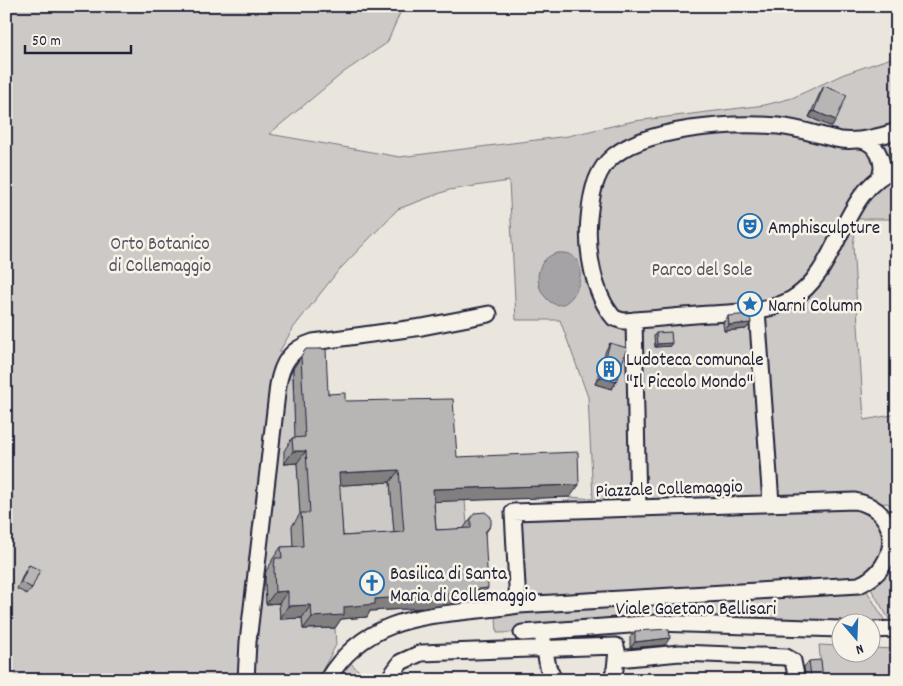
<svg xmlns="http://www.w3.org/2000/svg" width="903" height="686" viewBox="0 0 903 686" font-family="Dekko,sans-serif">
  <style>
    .green { fill: #cdc9c6; stroke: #787680 }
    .water { fill: #a6a3a6; stroke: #716f7b }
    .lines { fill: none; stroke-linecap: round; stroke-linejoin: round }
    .minor-casing { stroke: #22223b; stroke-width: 19 }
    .minor { stroke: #f7f3e8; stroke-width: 15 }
    .wall { fill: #9e9d9c; stroke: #22223b; fill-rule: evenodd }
    .shaded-wall { fill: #817f7f; stroke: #22223b }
    .building { fill: #b8b6b5; stroke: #22223b; fill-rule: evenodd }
    .labels { text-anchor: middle; stroke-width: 5; stroke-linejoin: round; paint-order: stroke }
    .poi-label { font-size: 19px; fill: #22223b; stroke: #f7f3e8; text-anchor: start }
    .park-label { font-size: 19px; fill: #555465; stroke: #f7f3e8 }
    .street-label { font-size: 19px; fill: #22223b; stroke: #f7f3e8 }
  </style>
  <rect width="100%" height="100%" fill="#eae6de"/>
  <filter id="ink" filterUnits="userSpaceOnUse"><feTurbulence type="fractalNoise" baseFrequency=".02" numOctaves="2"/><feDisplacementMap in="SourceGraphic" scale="10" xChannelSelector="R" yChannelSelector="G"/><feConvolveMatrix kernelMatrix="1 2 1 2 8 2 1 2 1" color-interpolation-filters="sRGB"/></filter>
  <g filter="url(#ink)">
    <path class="green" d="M6,6h397l-16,37 -43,29 -75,62 131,23 168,-21 66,-15 131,-16 27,-7 52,-24 53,-18v163h-40l-4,26 11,175 33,-6v104l-9,-15 -13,1 -304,4 -1,-11 23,2 -5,-102 -28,-77h-44l-7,-139 -60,9 -51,19 -60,62 -44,56 -15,25 13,10 4,88 -12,14 13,-1 4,62 -9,1 2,33 -22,1 1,11h-9l2,33 13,-1 1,16 22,-1 1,11 32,-1 1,17 -19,35h-311z
      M390,482l5,63 -61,3 -4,-62z
      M465,500l2,25 -5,6 -35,12 -3,-41z
      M852,503l18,6 19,31 -22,39 -346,23 -5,-87z
      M893,554l4,1v57l-8,7 -21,-35z
      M864,586l21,35 -8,3 -380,9 -1,-17 22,-8z
      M819,645l21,1v8h30l1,-6 26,1v31h-75z
      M347,660l22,20h-35z"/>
    <path class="water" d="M558,253c43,-4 15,73 -11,46 -15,-15 -11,-42 11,-46z"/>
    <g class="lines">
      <defs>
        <path id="minor" d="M897,131c-18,6 -38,11 -56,9 -21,-4 -41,-12 -63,-14 -44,-4 -137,1 -170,35 -14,15 -17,37 -19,57 -3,31 4,76 25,100l9,3c29,-2 58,-5 87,-7 27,-2 58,-1 82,-15 49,-29 48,-109 105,-131
          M860,140c17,2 26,23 20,37
          M757,310l14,193
          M634,320l4,188
          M870,630l27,-1
          M522,633l135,-10 183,6
          M543,640l5,27 6,13
          M617,659l63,-6 106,4 7,4 4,19
          M246,680l2,-38 30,-257c4,-22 12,-36 35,-43l109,-15 67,-13
          M327,680c44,-73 117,-63 191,-75h1l340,-20c42,-18 44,-75 -4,-84l-342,11 5,93
          M388,680l13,-18 20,-9 195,-7
          M611,680l4,-11 2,-19"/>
      </defs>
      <use href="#minor" class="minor-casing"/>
      <use href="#minor" class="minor"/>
    </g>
    <path class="wall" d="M824,86l8,41 -23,-10 11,-24z
      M728,316l23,7 -5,6 -22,2 -1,-8z
      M656,333l14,13 -15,1 -1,-11z
      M610,343l6,39 -4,7 -17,-5 11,-34z
      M306,349l22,45 129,63 113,40 -136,4 2,29 27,-1 8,-11 20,7 -6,9 -5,66 -56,8 -54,3 -3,6 -26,2 -6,9 -32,1 -1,-11 -22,1 -1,-16 -13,1 -1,-24 1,-9 6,-9v-2l9,-13h12l-1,-21 8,-12 -3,-51 -13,1v-13l8,-13h3l-2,-69zM390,482l4,51 -51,3 -4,-51z
      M29,565l3,23 -5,6 -10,-5 8,-18z
      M635,631l30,14 -35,3v-11z
      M809,661l14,19h-17l-2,-13z"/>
    <path class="shaded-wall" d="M814,111l22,9 -4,7 -23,-10z
      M751,323l-5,6 -22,2 5,-6z
      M672,343l-2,3 -15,1 2,-3z
      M600,377l16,5 -4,7 -17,-5z
      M293,451h13l-9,12 -13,1z
      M399,470l-9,12 -60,4 9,-13z
      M579,485l-9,12 -146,5 9,-13z
      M488,588l-8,12 -56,8 -54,3 -3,6 -26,2 -6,9 -32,1 9,-12 32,-10 31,-8z
      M288,591l-9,12 -13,1 9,-12z
      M311,605l-9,13 -22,1 8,-13z
      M670,638l-5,7 -35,3 5,-6z"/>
    <path class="building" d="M824,86l23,9 -11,25 -22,-9z
      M750,314l1,9 -22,2 -1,-9z
      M671,332l1,11 -15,1 -1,-11z
      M610,343l17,5 -11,34 -16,-5z
      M306,349h20l2,45 17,-1v8l108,-2 4,58 121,-5 1,33 -146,4 3,41 35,-2v-10l4,-5 10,-1 6,5v8l-6,7 3,56 -56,7 -57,4v5l-31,3v8l-32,2 -1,-12 -23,1v-15l-13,1 -1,-24 1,-10h7l-1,-11 22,-1 -2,-33h9l-4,-62h-13l-1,-13 13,-1 -4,-81zM399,470l5,62 -61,4 -4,-63z
      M29,565l11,5 -8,18 -11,-6z
      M669,629l1,9 -35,4v-11z
      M821,660l2,20h-15l3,-4 -2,-15z
      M743,678v2h-27z"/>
  </g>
  <defs>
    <symbol id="theatre-ring" viewBox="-11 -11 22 22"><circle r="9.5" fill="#f7f3e8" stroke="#1f6fb2" stroke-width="1.5"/><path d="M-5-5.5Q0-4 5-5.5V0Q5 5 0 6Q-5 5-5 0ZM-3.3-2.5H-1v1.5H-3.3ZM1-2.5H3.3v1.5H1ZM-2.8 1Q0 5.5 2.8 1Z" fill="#1f6fb2"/></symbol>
    <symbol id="sight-ring" viewBox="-11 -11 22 22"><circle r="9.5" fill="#f7f3e8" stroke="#1f6fb2" stroke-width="1.5"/><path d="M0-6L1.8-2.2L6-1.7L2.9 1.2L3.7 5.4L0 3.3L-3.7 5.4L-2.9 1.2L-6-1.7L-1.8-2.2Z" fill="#1f6fb2"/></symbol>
    <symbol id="building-ring" viewBox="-11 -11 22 22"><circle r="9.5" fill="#f7f3e8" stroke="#1f6fb2" stroke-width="1.5"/><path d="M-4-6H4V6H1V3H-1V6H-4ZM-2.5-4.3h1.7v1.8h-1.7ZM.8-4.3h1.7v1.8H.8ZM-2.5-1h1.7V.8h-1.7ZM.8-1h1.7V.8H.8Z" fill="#1f6fb2"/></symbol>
    <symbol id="church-ring" viewBox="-11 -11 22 22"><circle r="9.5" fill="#f7f3e8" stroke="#1f6fb2" stroke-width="1.5"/><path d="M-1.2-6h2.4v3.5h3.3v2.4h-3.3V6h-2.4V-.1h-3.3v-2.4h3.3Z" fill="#1f6fb2"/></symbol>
  </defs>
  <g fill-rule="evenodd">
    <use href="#theatre-ring" x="736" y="212" width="28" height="28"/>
    <use href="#sight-ring" x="736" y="290" width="28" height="28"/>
    <use href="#building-ring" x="595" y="355" width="28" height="28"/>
    <use href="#church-ring" x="358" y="569" width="28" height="28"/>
  </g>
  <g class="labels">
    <g class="poi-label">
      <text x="768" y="233">Amphisculpture</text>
      <text x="768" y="311">Narni Column</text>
      <text x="626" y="365">Ludoteca comunale<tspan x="626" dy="22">"Il Piccolo Mondo"</tspan></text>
      <text x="390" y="579">Basilica di Santa<tspan x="390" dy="22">Maria di Collemaggio</tspan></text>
    </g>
    <g class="park-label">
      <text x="160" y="249">Orto Botanico<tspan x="160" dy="22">di Collemaggio</tspan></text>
      <text x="702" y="275">Parco del Sole</text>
    </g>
    <g class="street-label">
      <text transform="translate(669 487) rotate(-2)" y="7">Piazzale Collemaggio</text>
      <text x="696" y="614">Viale Gaetano Bellisari</text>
    </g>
  </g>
  <rect width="903" height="686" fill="none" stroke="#f7f3e8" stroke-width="25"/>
  <rect x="12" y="12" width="878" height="661" fill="none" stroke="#22223b" stroke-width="2" filter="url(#ink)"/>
  <g transform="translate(856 638) rotate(161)"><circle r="24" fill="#f7f3e8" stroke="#a29fa3"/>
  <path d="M0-4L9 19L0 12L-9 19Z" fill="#1f6fb2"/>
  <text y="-8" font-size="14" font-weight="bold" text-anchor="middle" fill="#22223b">N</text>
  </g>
  <path d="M25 45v8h106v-8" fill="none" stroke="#22223b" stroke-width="2.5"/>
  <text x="32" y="45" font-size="15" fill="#22223b" stroke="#f7f3e8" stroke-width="4" paint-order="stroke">50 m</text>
</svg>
